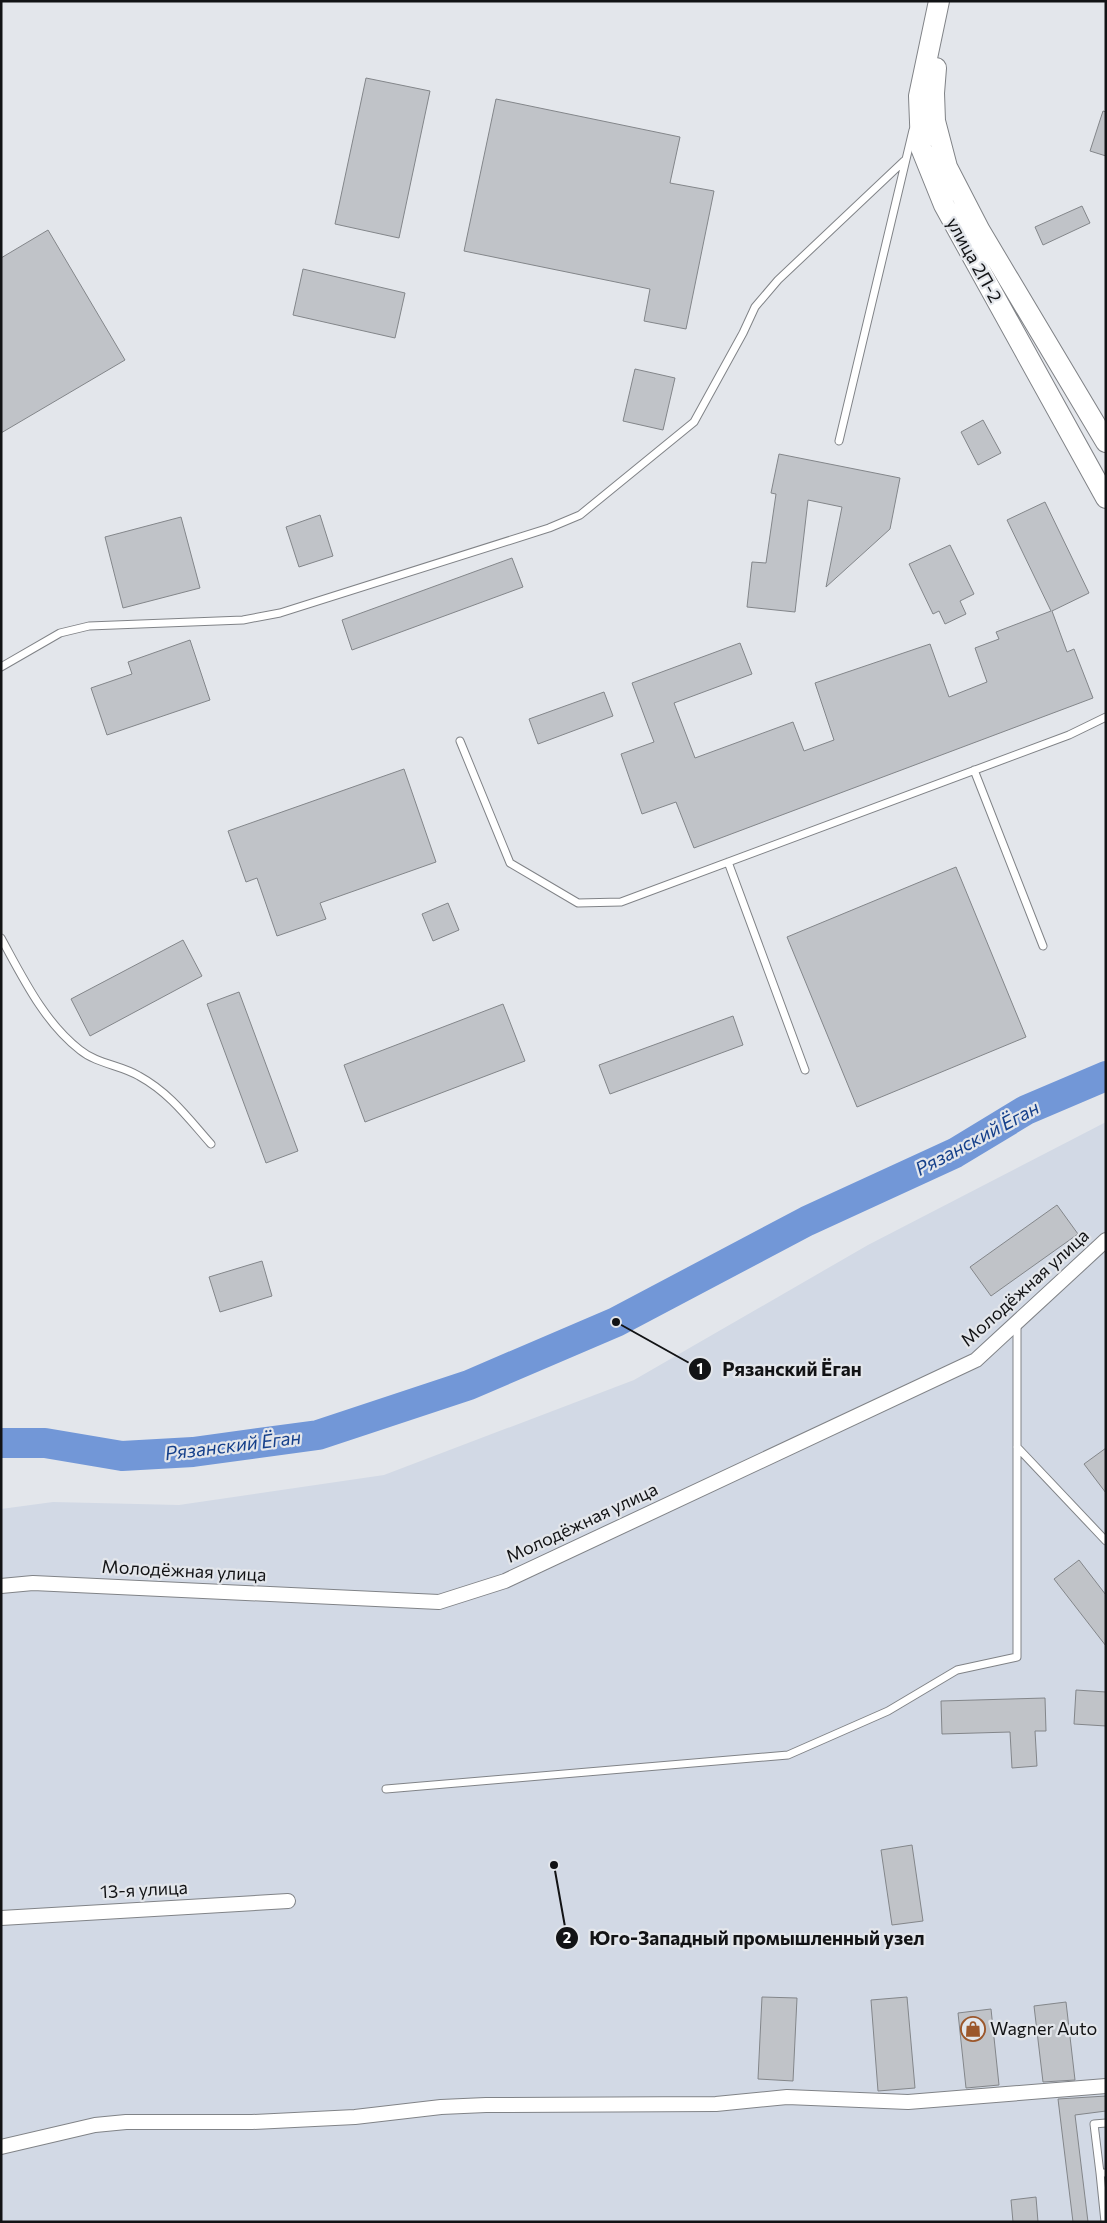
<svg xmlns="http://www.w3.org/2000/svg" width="1107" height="2223" viewBox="0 0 1107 2223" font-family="Commissioner,sans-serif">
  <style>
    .built { fill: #d2d9e5 }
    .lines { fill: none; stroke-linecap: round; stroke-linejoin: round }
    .river { stroke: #7297d7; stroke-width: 30 }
    .building { fill: #c0c3c8; stroke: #83868a }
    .service-casing { stroke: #808387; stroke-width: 9 }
    .minor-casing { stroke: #808387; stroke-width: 16 }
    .secondary-casing { stroke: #808387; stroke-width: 22 }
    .service { stroke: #fff; stroke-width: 7 }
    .minor { stroke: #fff; stroke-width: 14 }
    .secondary { stroke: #fff; stroke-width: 20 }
    .labels { text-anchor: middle; stroke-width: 4.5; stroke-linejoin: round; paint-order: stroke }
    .street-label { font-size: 18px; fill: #121315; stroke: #e3e6eb }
    .poi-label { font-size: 18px; fill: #121315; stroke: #e3e6eb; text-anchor: start }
    .water-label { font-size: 19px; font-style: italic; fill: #143f8a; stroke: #e3e6eb }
    .leader { fill: none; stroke: #121315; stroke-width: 2 }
    .callout-dot { fill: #121315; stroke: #e3e6eb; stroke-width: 2 }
    .mark-label { font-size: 15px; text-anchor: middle; font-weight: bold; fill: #fff }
    .callout-label { font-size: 19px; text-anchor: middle; font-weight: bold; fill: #121315; stroke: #e3e6eb; stroke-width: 4.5; stroke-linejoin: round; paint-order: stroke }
  </style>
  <rect width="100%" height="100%" fill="#e3e6eb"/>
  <path class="built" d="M1106,1122v1100h-1105v-713l52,-7 126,3 205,-30 250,-95 234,-135z"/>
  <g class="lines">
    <path class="river" d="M1,1443h44l77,13 71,-4 125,-17 151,-50 147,-63 191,-101 148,-68 71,-43 80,-34"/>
  </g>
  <path class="building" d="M366,78l64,13 -31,147 -64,-14z
    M496,99l184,38 -10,46 44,8 -28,138 -42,-8 6,-32 -186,-38z
    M1103,111l3,1v44l-16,-5z
    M1082,206l8,17 -47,22 -8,-18z
    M48,230l77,130 -124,73v-175z
    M303,269l102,24 -10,45 -102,-23z
    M635,369l40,9 -12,52 -40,-9z
    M983,420l18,33 -23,12 -17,-33z
    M779,454l121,24 -10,51 -64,58 16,-80 -34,-7 -13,112 -48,-5 5,-45 14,1 10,-69 -5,-1z
    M1045,502l44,91 -37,18 15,41 7,-3 19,49 -399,150 -18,-46 -34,12 -21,-60 33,-12 -22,-59 108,-40 12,31 -78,29 21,55 98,-36 11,29 30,-11 -19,-57 115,-39 19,53 38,-15 -12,-34 24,-9 -3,-7 55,-21 -44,-91z
    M320,515l13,41 -34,11 -13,-40z
    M181,517l19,71 -77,20 -18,-71z
    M950,545l24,49 -14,7 6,13 -21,10 -6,-13 -6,3 -24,-50z
    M512,558l11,29 -171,63 -10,-30z
    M190,640l20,60 -103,35 -16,-47 41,-14 -4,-12z
    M604,692l9,24 -75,28 -9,-25z
    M404,769l32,93 -116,41 6,16 -49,17 -20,-58 -11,4 -18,-51z
    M956,867l70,170 -169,70 -70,-170z
    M448,903l11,27 -26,11 -11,-27z
    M183,940l19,36 -112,60 -19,-37z
    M239,992l59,159 -32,12 -59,-159z
    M503,1004l22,57 -160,61 -21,-57z
    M733,1016l10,29 -133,49 -11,-29z
    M1057,1205l21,29 -87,62 -21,-29z
    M262,1261l10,35 -52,16 -11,-35z
    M1106,1448v45l-22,-29z
    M1079,1560l27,35v51l-52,-67z
    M1076,1690l30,2v34l-32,-2z
    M1045,1698l1,33h-11l2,35 -25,2 -2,-36 -68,2 -1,-33z
    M912,1845l11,76 -31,4 -11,-75z
    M762,1997l35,1 -4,83 -35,-2z
    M907,1997l8,91 -37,3 -7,-91z
    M1066,2002l9,78 -32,2 -9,-76z
    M991,2009l8,76 -33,3 -8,-75z
    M1106,2096v15l-31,4 13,107h-15l-15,-123z
    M1036,2197l2,25h-25l-2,-22z"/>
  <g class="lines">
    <defs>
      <path id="service" d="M839,441l74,-311
        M1,667l59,-34 29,-7 154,-6 37,-7 269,-85 31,-13 114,-93 49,-89 12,-26 23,-27 126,-119
        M460,741l50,122 68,40 43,-1 448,-167 37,-18
        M974,770l69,176
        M728,862l77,208
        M1,938c22,40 43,84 79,112 17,14 41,15 59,26 31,17 49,42 72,68
        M1017,1447l89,94
        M386,1789l402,-34 100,-44 69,-41 60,-13v-335
        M1106,2123l-12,1 6,49h6
        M1100,2173l5,49"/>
      <path id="minor" d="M1,1586l32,-3 406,19 66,-21 471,-221 130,-120
        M1,1918l287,-17
        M1,2147l94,-22 31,-3h126l103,-5 86,-10 45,-2 230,-1 71,-7 121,5 198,-16"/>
      <path id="secondary" d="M939,1l-20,95 2,52 23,57 162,293
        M936,68l-2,25 1,28 12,46 33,64 126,211"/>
    </defs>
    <use href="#service" class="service-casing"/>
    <use href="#minor" class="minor-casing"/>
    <use href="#secondary" class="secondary-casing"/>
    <use href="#service" class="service"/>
    <use href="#minor" class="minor"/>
    <use href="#secondary" class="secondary"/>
  </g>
  <defs>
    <symbol id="shop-ring" viewBox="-11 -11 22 22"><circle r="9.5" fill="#e3e6eb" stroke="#9c572b" stroke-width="1.5"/><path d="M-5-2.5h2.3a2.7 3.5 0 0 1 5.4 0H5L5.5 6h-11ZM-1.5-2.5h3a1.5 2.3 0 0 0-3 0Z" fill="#9c572b"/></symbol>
  </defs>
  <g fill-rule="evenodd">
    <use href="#shop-ring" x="959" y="2015" width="28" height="28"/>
  </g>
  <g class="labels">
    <g class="street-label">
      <text transform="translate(974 260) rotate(61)" y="6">улица 2П-2</text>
      <text transform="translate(1025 1288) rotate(-42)" y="6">Молодёжная улица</text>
      <text transform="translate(582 1523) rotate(-25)" y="6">Молодёжная улица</text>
      <text transform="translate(184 1571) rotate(3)" y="6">Молодёжная улица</text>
      <text transform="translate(144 1890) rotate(-3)" y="6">13-я улица</text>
    </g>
    <g class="poi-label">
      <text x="990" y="2035">Wagner Auto</text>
    </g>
    <g class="water-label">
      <text transform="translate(977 1138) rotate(-28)" y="7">Рязанский Ёган</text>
      <text transform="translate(233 1445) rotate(-7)" y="7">Рязанский Ёган</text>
    </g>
  </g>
  <path class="leader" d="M616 1322L700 1369M554 1865L567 1938"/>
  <g class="callout-dot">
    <circle cx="616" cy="1322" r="5"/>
    <circle cx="554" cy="1865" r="5"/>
    <circle cx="700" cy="1369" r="12"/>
    <circle cx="567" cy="1938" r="12"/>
  </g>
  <g class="mark-label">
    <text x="700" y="1374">1</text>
    <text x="567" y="1943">2</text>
  </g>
  <g class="callout-label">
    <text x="792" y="1376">Рязанский Ёган</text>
    <text x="757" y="1945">Юго-Западный промышленный узел</text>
  </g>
  <rect width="1107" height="2223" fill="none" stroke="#121315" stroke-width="5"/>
</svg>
